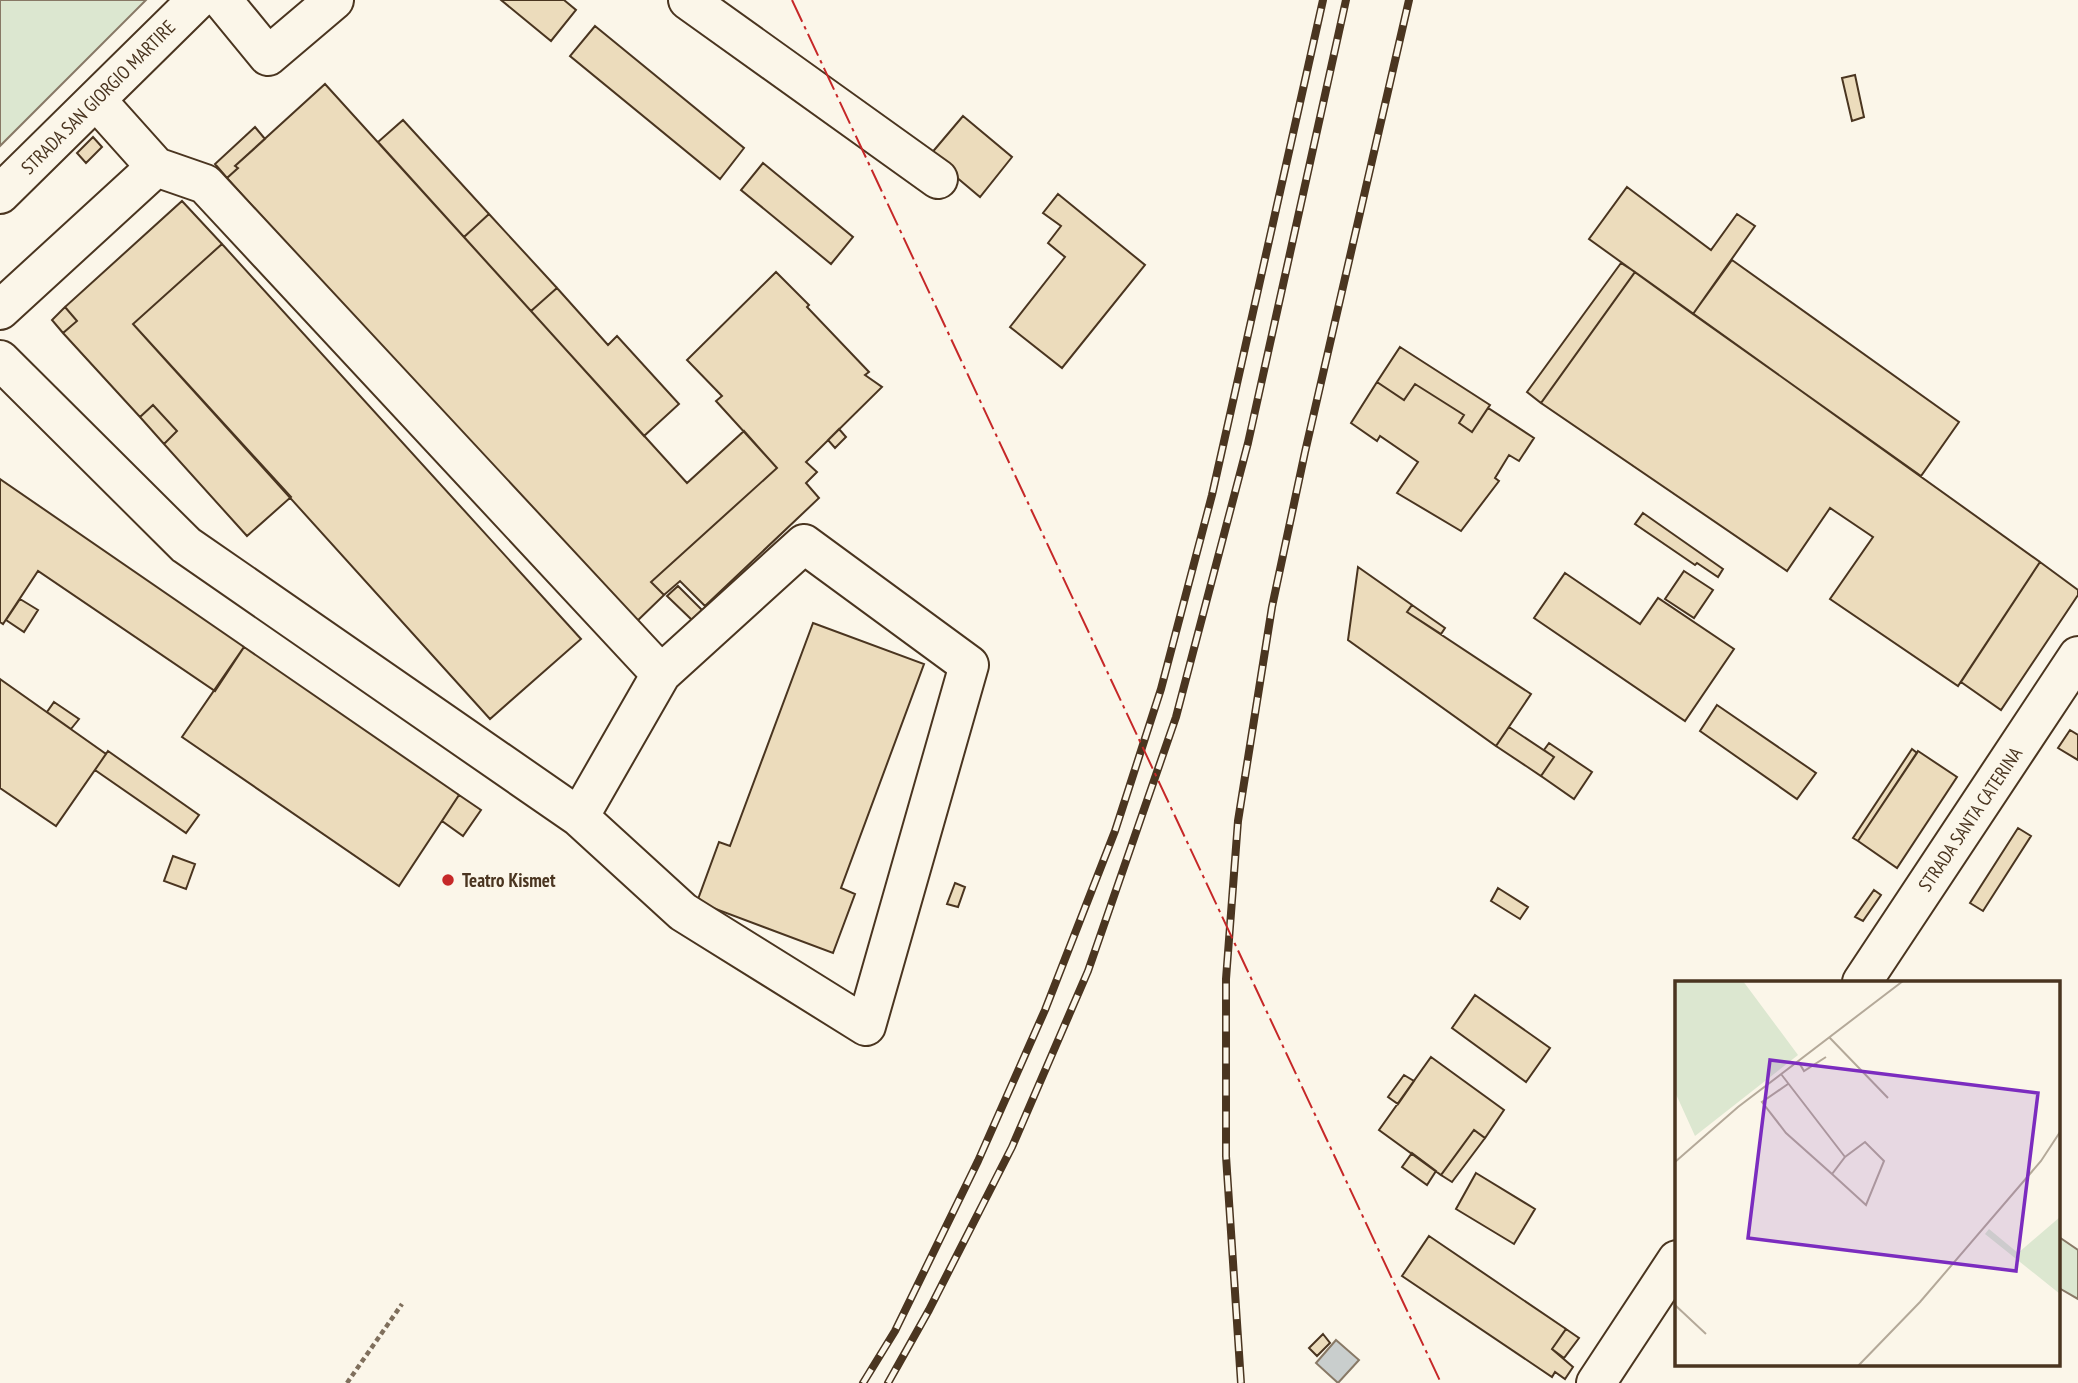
<svg xmlns="http://www.w3.org/2000/svg" width="2078" height="1383" viewBox="0 0 2078 1383" font-family="'PT Sans Narrow',sans-serif">
  <style>
    .green { fill: #dce7d0; stroke: #887966; stroke-width: 2 }
    .water { fill: #c9cecd; stroke: #887966; stroke-width: 2 }
    .building { fill: #ecdcbc; stroke: #4a3520; stroke-width: 2 }
    .lines { fill: none; stroke-linecap: round; stroke-linejoin: round }
    .minor-casing { stroke: #4a3520; stroke-width: 42 }
    .path { stroke: #7f6f5c; stroke-width: 4.5; stroke-dasharray: 5 3.5; stroke-linecap: butt }
    .minor { stroke: #fbf6e9; stroke-width: 38 }
    .rail-casing { stroke: #4a3520; stroke-width: 8 }
    .rail { stroke: #fbf6e9; stroke-width: 5; stroke-dasharray: 16; stroke-linecap: butt }
    .power { stroke: #c62828; stroke-width: 2; stroke-dasharray: 24 5 3.5 5; stroke-linecap: butt }
    .poi-dot { fill: #c62828; stroke: #fbf6e9; stroke-width: 2.5 }
    .labels { text-anchor: middle; stroke-width: 5; stroke-linejoin: round; paint-order: stroke }
    .street-label { font-size: 19px; fill: #4a3520; stroke: #fbf6e9 }
    .poi-label { font-size: 19px; font-weight: bold; fill: #4a3520; stroke: #fbf6e9; text-anchor: start }
    .inset-road { fill: none; stroke: #b4a999; stroke-width: 2 }
    .view { fill: #7b2cbf; fill-opacity: 0.15; stroke: #7b2cbf; stroke-width: 3.5 }
    .inset-edge { fill: none; stroke: #4a3520; stroke-width: 3.5 }
  </style>
  <rect width="100%" height="100%" fill="#fbf6e9"/>
  <path class="green" d="M0,0h146l-146,146z
    M2059,1237l19,13v49l-19,-11z"/>
  <path class="water" d="M1336,1340l23,20 -21,23 -22,-20z"/>
  <path class="building" d="M501,0h63l12,10 -25,31z
    M595,26l149,122 -24,31 -150,-123z
    M1855,75l9,42 -12,4 -10,-43z
    M325,84l362,399 57,-52 33,37 -126,114 13,13 -31,30 -406,-447 11,-10 -3,-2z
    M963,116l49,41 -32,40 -50,-42z
    M403,120l86,94 -25,23 -86,-95z
    M255,127l10,12 -30,27 3,2 -11,10 -12,-14z
    M93,137l9,10 -16,16 -9,-10z
    M763,163l90,74 -22,27 -90,-74z
    M1627,187l84,63 26,-36 18,12 -62,88 -104,-75z
    M1058,194l87,71 -83,103 -52,-41 55,-70 -17,-14 13,-17 -18,-13z
    M182,201l40,43 -89,80 158,173 -44,39 -83,-92 13,-13 -24,-26 -13,12 -77,-84 14,-12 -12,-14z
    M489,214l68,74 -26,23 -67,-74z
    M222,244l359,395 -91,80 -357,-395z
    M1732,260l227,162 -38,54 -228,-162z
    M1621,263l14,9 -94,131 -14,-11z
    M776,272l33,33 -2,2 62,65 -4,3 17,12 -76,75 11,10 -11,11 13,15 -114,108 -25,-25 -16,14 -13,-13 126,-114 -61,-67 6,-5 -35,-36z
    M1635,272l405,290 -82,124 -128,-87 43,-62 -43,-29 -43,63 -246,-168z
    M557,288l51,57 9,-9 62,68 -35,32 -113,-125z
    M65,307l12,14 -14,12 -11,-13z
    M1400,347l90,58 -18,27 -13,-9 5,-8 -49,-31 -11,16 -27,-18z
    M1377,382l27,18 11,-16 49,31 -5,8 13,9 16,-24 46,30 -15,23 -10,-6 -14,23 4,3 -38,50 -64,-38 21,-31 -38,-26 -3,5 -26,-18z
    M153,405l24,26 -13,13 -24,-27z
    M839,429l7,8 -11,11 -7,-8z
    M0,479l244,168 -29,44 -177,-120 -35,53 -3,-2z
    M1643,513l80,56 -5,8 -21,-14 -2,2 -60,-41z
    M2040,562l38,28v5l-77,115 -40,-28z
    M1358,567l54,38 -5,7 124,82 -35,52 -148,-106z
    M1684,571l29,19 -19,28 -29,-19z
    M1565,573l75,51 18,-26 76,51 -49,72 -151,-103z
    M678,586l24,24 -10,10 -25,-24z
    M20,599l18,11 -14,22 -18,-12z
    M1412,605l33,23 -4,6 -34,-22z
    M813,623l111,41 -83,224 14,6 -22,59 -136,-51 22,-60 11,4z
    M244,647l215,148 -60,91 -217,-149z
    M0,679l106,75 -50,72 -56,-38z
    M54,702l25,17 -8,10 -24,-17z
    M1717,705l99,68 -19,26 -97,-68z
    M1509,727l45,30 -13,19 -45,-30z
    M2070,730l8,5v25l-20,-12z
    M1549,743l43,29 -18,27 -33,-23 13,-19 -10,-7z
    M1912,749l5,4 -59,88 -5,-3z
    M108,751l91,64 -13,18 -91,-63z
    M1918,751l39,26 -60,91 -39,-27z
    M459,795l22,15 -18,26 -21,-15z
    M2018,828l13,8 -48,75 -13,-8z
    M173,856l22,8 -9,25 -22,-8z
    M955,883l10,4 -7,20 -11,-3z
    M1498,888l30,19 -8,12 -29,-18z
    M1874,890l7,5 -18,26 -8,-4z
    M1475,995l75,53 -24,34 -74,-54z
    M1431,1057l73,53 -19,28 -11,-8 -33,45 -62,-45z
    M1404,1075l10,6 -16,23 -10,-7z
    M1474,1130l11,8 -33,44 -11,-7z
    M1412,1153l24,18 -9,14 -25,-18z
    M1476,1173l59,36 -21,35 -58,-35z
    M1429,1236l137,93 -14,20 21,18 -8,12 -10,-7 -3,5 -150,-101z
    M1566,1329l13,9 -15,20 -12,-9z
    M1323,1334l7,9 -13,13 -8,-8z"/>
  <g class="lines">
    <defs>
      <path id="minor" d="M222,0l46,56 66,-56
        M688,0l250,179
        M96,100l60,67 49,17 456,490
        M0,194l197,-194
        M0,310l156,-143
        M0,360l186,185 393,272 104,95 183,114 103,-361 -165,-121 -143,130 -82,143
        M1862,982l216,-326
        M1596,1383l81,-123"/>
    </defs>
    <use href="#minor" class="minor-casing"/>
    <path class="path" d="M347,1383l55,-79"/>
    <use href="#minor" class="minor"/>
    <defs>
      <path id="rail" d="M863,1383l32,-52 83,-170 67,-151 70,-179 46,-142 51,-194 111,-495
        M888,1383l41,-73 83,-163 76,-176 88,-254 72,-274 98,-443
        M1241,1383l-15,-227v-177l12,-158 34,-214 33,-155 104,-452"/>
    </defs>
    <use href="#rail" class="rail-casing"/>
    <use href="#rail" class="rail"/>
    <path class="power" d="M792,0l649,1383"/>
  </g>
  <circle class="poi-dot" cx="448" cy="880" r="7"/>
  <g class="labels">
    <g class="street-label">
      <text transform="translate(98 97) rotate(-45)" y="7">STRADA SAN GIORGIO MARTIRE</text>
      <text transform="translate(1970 819) rotate(-56)" y="7">STRADA SANTA CATERINA</text>
    </g>
    <g class="poi-label">
      <text x="462" y="887">Teatro Kismet</text>
    </g>
  </g>
  <g transform="translate(1675 981)">
    <rect width="385" height="385" fill="#fbf6e9"/>
    <path d="M0,0h68l55,74 -103,81 -20,-44zM385,236v77l-75,-60 4,-5 29,24z" fill="#dce7d0"/>
    <path class="inset-road" d="M154,56l59,61M123,80l6,10 22,-14M106,93l64,83M113,103l-26,18 24,31 46,41 13,-17 20,-15 19,19 -18,44 -34,-31M0,181l63,-55 165,-126M0,324l31,29M183,385l62,-64 121,-141 19,-29"/>
    <path class="view" d="M95,79l268,33 -22,178 -268,-33z"/>
    <rect width="385" height="385" class="inset-edge"/>
  </g>
</svg>
